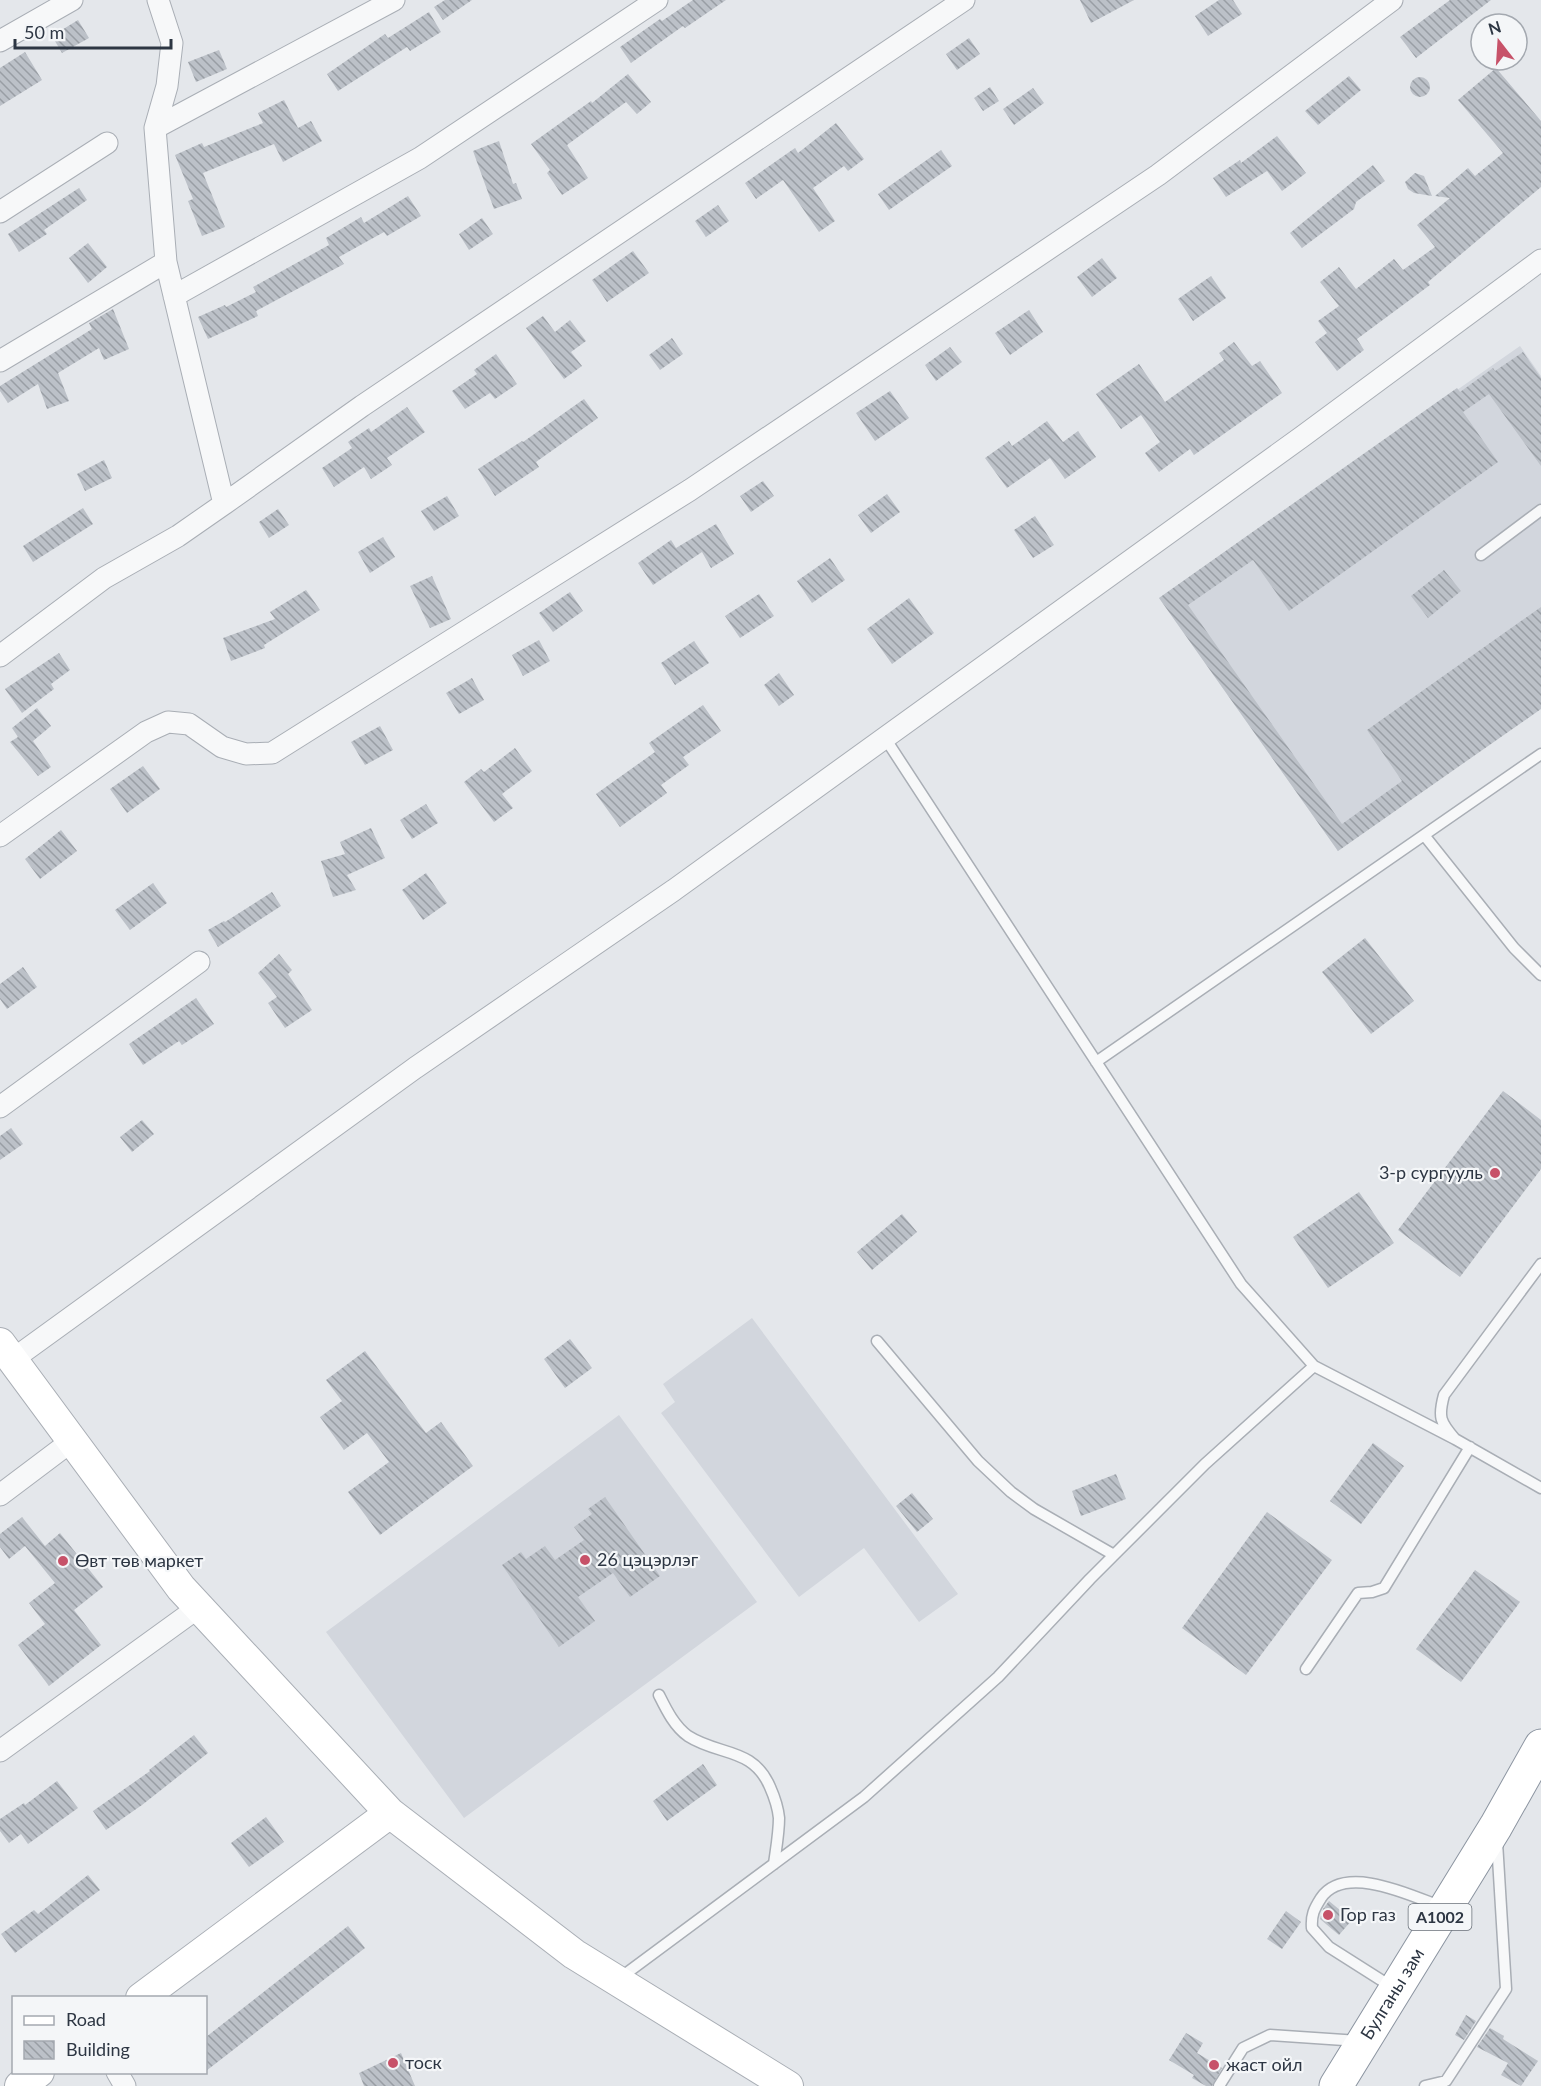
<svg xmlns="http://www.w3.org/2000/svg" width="1541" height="2086" viewBox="0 0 1541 2086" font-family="Lato,sans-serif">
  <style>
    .built { fill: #d2d6dd }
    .building { fill: url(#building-back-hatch) }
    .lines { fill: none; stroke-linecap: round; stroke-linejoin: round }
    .lane-casing { stroke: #a9aeb5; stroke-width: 13 }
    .street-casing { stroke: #a9aeb5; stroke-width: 23 }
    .secondary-casing { stroke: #a9aeb5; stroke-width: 32 }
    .highway-casing { stroke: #8c95a1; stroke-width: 35 }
    .lane { stroke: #f7f8f9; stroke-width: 10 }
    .street { stroke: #f7f8f9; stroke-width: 21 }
    .secondary { stroke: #fff; stroke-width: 30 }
    .highway { stroke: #fff; stroke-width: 33 }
    .poi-dot { fill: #c75269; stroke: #f4f6f8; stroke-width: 2 }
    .labels { text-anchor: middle; stroke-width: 4.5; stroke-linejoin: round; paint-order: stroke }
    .shield { fill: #f4f6f8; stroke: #697079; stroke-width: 1.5 }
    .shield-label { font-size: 16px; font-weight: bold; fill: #2d3643 }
    .poi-label { font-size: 18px; fill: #2d3643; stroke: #f4f6f8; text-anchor: start }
    .street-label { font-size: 18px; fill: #2d3643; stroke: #f4f6f8 }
  </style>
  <defs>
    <pattern id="building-back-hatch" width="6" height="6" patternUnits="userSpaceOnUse" patternTransform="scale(1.5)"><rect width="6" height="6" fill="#bcc1c8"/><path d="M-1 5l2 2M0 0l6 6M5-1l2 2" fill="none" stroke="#999ea4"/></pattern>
  </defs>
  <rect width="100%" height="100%" fill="#e4e7eb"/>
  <path class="built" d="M1520,346l21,30v331l-203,144 -179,-253z
    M752,1318l206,276 -39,28 -55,-74 -65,49 -138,-184 14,-11 -12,-18z
    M619,1415l138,187 -293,216 -138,-186z"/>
  <path class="building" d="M445,0h27l-29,20 -9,-13z
    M693,0h33l-41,28 -2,-2 -52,37 -11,-16 40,-28 2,2z
    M1080,0h54l-43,23z
    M1219,0h14l9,14 -34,22 -13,-20z
    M1450,0h41l-75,58 -16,-21z
    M429,12l12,20 -31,19 -3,-4 -69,44 -11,-17 58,-40 3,4z
    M78,20l11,18 -27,15 -10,-17z
    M969,38l11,16 -23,16 -11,-16z
    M219,50l8,19 -31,13 -8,-20z
    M25,52l17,28 -42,26v-38z
    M1496,68l45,53v66l-113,95 2,3 -73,54 7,11 -27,21 -22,-29 12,-9 -9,-12 21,-15 -19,-24 19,-15 17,22 38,-30 9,11 32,-23 -18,-22 33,-27 -15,-2 33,-28 7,8 28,-23 -45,-53z
    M628,74l23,28 -14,12 -11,-12 -59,43 21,33 -26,17 -15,-22 3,-3 -19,-26 60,-43 1,2z
    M1349,76l12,14 -43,35 -13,-14z
    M1410 87a10 10 0 1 1 20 0a10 10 0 1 1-20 0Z
    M990,87l9,14 -16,10 -9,-13z
    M1033,88l11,15 -30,22 -11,-16z
    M284,100l14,28 13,-7 11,20 -39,21 -9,-18 -71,29 22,54 -23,9 -14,-35 5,-2 -18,-44 27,-12 2,4 59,-24 -5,-10z
    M836,123l28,36 -16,12 -4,-5 -31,22 22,33 -16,11 -36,-52 -27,19 -11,-16 50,-35 3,5z
    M1277,136l29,37 -24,18 -15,-20 -41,26 -13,-19 27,-18 1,3z
    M499,141l14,43 3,-1 6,16 -28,10 -21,-58z
    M941,150l11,16 -63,44 -11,-16z
    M1373,165l12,16 -29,21 -2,7 -52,39 -12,-15z
    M1415,173l9,3 8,20 -18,-3 -6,-4 -3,-7z
    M79,188l8,12 -43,30 3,4 -28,18 -11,-18z
    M408,196l13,20 -34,20 -3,-4 -45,25 5,7 -88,47 2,5 -50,23 -10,-22 27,-12 1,2 30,-15 -3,-5 76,-42 -3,-7 35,-21 3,6z
    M718,205l11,16 -23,16 -11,-16z
    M482,218l11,16 -24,16 -10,-16z
    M88,243l19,24 -19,16 -19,-25z
    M633,251l16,22 -42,29 -15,-22z
    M1102,258l15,20 -25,19 -15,-20z
    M1211,276l15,22 -33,23 -15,-22z
    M113,309l16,40 -25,11 -5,-12 -41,25 11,28 -22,8 -9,-25 -30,19 -8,-12v-5l92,-57 -3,-6z
    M1029,310l14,22 -33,23 -15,-22z
    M543,316l12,16 15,-12 16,21 -15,11 11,14 -18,13 -38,-51z
    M672,338l11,16 -23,16 -11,-15z
    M1234,342l18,24 8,-5 22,32 -88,62 -4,-6 -31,23 -14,-19 15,-11 -19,-27 -20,14 -25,-35 43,-30 26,38 59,-42 -5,-7z
    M950,347l12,15 -26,19 -11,-16z
    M1523,352l18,26v88l-52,-72 -26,18 35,50 -209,149 -36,-51 -65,45 154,219 60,-43 -35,-51 174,-123v102l-203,142 -179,-253 298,-210 3,4 33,-24 2,3z
    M496,354l21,30 -22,15 -5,-6 -25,16 -13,-18 25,-17 -3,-4z
    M890,391l19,27 -34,23 -19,-28z
    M584,399l14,19 -62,44 3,5 -44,29 -17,-27 44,-28 1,1z
    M407,407l18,25 -38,26 5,7 -21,14 -7,-12 -30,20 -12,-19 30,-20 -4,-6 21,-14 2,4z
    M1047,421l16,21 15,-11 18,26 -31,22 -15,-21 -43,30 -22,-30 24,-17 3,5z
    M104,460l8,18 -27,13 -8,-17z
    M763,481l11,15 -23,16 -11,-16z
    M887,494l13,18 -29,21 -13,-18z
    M447,496l12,20 -25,15 -13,-20z
    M83,508l10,16 -60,38 -10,-16z
    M278,509l11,16 -20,13 -10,-16z
    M1035,516l19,29 -21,13 -19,-28z
    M716,524l18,30 -23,14 -9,-16 -49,33 -15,-22 33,-23 5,8z
    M383,537l12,20 -25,16 -12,-21z
    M830,558l15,22 -33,23 -15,-22z
    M1444,570l17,21 -33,27 -17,-22z
    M432,576l19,43 -21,9 -20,-42z
    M306,590l14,20 -56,35 1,3 -34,13 -8,-23 52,-19 -5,-7z
    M570,592l13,19 -30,21 -14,-19z
    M759,594l15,22 -34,22 -15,-22z
    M909,598l25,35 -42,31 -25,-35z
    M539,640l11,21 -27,15 -11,-21z
    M694,641l15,22 -34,22 -14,-22z
    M59,653l11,17 -19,14 3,5 -32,24 -17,-24z
    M779,673l15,22 -15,11 -15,-21z
    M472,678l12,22 -25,14 -13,-21z
    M703,705l18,26 -38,26 6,8 -28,20 6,8 -47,34 -24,-33 59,-42 -6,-9z
    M37,708l14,18 -18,15 18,26 -13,9 -28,-34 8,-5 -6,-9z
    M380,726l13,24 -28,15 -14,-23z
    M515,748l17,23 -30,23 11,14 -19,14 -30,-40 17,-13 3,3z
    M143,766l17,23 -33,24 -17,-24z
    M426,804l12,19 -26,16 -12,-19z
    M371,828l14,30 -38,17 9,15 -23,7 -12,-36 24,-7 -5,-12z
    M61,830l16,21 -37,28 -15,-20z
    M426,873l21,30 -24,17 -21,-30z
    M153,883l14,20 -37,27 -15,-20z
    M272,892l9,14 -63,41 -10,-17 16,-9 1,1z
    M1365,938l49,63 -43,33 -49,-62z
    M279,954l13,16 -4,4 24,36 -27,18 -17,-25 9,-6 -19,-24z
    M23,967l14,20 -30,22 -7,-10v-15z
    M196,998l18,26 -32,21 -3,-4 -36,24 -14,-21z
    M1503,1091l38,29v49l-81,108 -62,-47z
    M142,1120l12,14 -22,18 -12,-15z
    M11,1128l12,16 -23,16v-24z
    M1359,1192l35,51 -66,45 -35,-51z
    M902,1214l15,18 -45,38 -15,-18z
    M570,1339l22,29 -27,20 -21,-29z
    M365,1351l61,82 15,-11 32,44 -93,69 -32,-43 41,-30 -22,-29 -23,17 -24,-33 22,-16 -16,-21z
    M1373,1443l31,23 -43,58 -31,-23z
    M1116,1474l10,25 -45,17 -9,-25z
    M912,1493l21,26 -16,13 -21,-26z
    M605,1497l55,79 -30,21 -17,-24 -35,24 17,24 -36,26 -57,-82 19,-13 5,7 19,-13 10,14 29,-20 -10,-13 18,-13 -4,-5z
    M1267,1512l65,48 -86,115 -64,-47z
    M22,1517l23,29 15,-13 43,54 -29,23 27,35 -52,41 -31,-41 27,-21 -16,-21 26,-20 -30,-37 -16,13 -9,-12v-13z
    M1475,1570l45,32 -59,80 -45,-33z
    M194,1735l14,18 -66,52 -36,25 -13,-19 57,-40 -1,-1z
    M703,1764l14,21 -50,36 -14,-20z
    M57,1781l21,27 -50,36 -7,-10 -12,9 -9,-12v-12l24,-16 1,2z
    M266,1817l18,25 -35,25 -18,-24z
    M88,1875l12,15 -85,63 -14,-19 33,-24 4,4z
    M1329,1901l23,19 -13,15 -19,-16 3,-10z
    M1286,1911l15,11 -19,27 -15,-10z
    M348,1926l17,22 -159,123v-34z
    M1466,2015l10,6 -12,19 -9,-5z
    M1490,2028l14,8 -1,3 35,22 -17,25 -20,-11 7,-12 -31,-16z
    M1186,2033l17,10 -6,10 25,15 -10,18h-6l-14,-8 2,-3 -25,-15z
    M401,2053l14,33h-51l-5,-13z"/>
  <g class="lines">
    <defs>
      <path id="lane" d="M1481,555l60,-45
        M885,738l356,546 73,82 141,73
        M1424,835l90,113 27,27
        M1096,1062l445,-308
        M1541,1264l-97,131c-6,22 -4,27 11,44l86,49
        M877,1341l101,120 33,31 23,17 80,46
        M1306,1669l52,-76 14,-1 12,-4 86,-141
        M659,1695c7,14 15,31 29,41 31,20 65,11 82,51 4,9 8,21 9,31 0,15 -3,31 -5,46
        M620,1978l244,-181 134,-120 92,-98 115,-115 109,-98
        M1392,1987l-63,-40 -17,-19c-1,-13 2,-19 9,-30 24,-35 91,-2 121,9
        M1219,2086l24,-38 27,-13 89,6
        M1425,2086l21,-5 60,-92 -9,-147"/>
      <path id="street" d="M0,41l72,-41
        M155,128l239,-128
        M0,212l107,-69
        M174,296l246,-138 237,-158
        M0,361l166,-99
        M224,504l138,-98 602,-406
        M0,656l104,-78 74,-42 46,-32 -58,-242 -11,-134 12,-42 5,-43 -14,-43
        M0,836l146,-104 22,-10 21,2 33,23 24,7 26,-1 418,-263 468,-315 234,-175
        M0,1107l199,-145
        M12,1360l403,-292 259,-178 629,-454 238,-176
        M0,1495l73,-55
        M0,1751l199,-144
        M117,2072l8,14"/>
      <path id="secondary" d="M0,1343l181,245 209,225 184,141 214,132
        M141,1998l249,-185
        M20,2086l19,-14"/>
      <g id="highway">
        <path id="s1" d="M1336,2086l160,-260 45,-80"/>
      </g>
    </defs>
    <use href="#lane" class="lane-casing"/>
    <use href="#street" class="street-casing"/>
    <use href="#secondary" class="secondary-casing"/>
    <use href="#highway" class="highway-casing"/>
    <use href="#lane" class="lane"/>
    <use href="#street" class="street"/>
    <use href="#secondary" class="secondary"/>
    <use href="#highway" class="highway"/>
  </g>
  <g class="poi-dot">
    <circle cx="1495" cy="1173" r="6"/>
    <circle cx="585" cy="1560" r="6"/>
    <circle cx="63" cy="1561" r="6"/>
    <circle cx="1328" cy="1915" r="6"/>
    <circle cx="393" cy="2063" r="6"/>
    <circle cx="1214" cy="2065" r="6"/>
  </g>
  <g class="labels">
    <rect class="shield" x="1408.5" y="1904" width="63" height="26" rx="4.5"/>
    <g class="shield-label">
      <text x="1440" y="1923">A1002</text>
    </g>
    <g class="poi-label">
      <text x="1483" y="1179" text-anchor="end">3-р сургууль</text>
      <text x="597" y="1566">26 цэцэрлэг</text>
      <text x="75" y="1567">Өвт төв маркет</text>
      <text x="1340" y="1921">Гор газ</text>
      <text x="405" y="2069">тоск</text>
      <text x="1226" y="2071">жаст ойл</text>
    </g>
    <g class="street-label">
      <text dy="6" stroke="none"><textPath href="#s1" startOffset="108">Булганы зам</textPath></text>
    </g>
  </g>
  <rect x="12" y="1996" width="195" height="78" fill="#f4f6f8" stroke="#a4a9b0" stroke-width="1.5"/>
  <rect x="24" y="2016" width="30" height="9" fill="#ffffff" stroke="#a4a9b0" stroke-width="1.5"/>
  <text x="66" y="2026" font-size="18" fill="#2d3643">Road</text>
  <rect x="24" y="2041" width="30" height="18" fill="url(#building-back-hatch)" stroke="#a4a9b0" stroke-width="1.5"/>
  <text x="66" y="2056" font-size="18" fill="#2d3643">Building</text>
  <g transform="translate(1499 42) rotate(343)"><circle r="28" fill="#f4f6f8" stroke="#a4a9b0" stroke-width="1.5"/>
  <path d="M0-4.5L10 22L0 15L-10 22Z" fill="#c75269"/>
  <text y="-9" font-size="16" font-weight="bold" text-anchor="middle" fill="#2d3643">N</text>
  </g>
  <path d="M15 39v9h156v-9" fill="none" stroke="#2d3643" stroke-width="3"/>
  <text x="24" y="39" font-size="18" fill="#2d3643" stroke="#f4f6f8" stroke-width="4.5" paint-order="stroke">50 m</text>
</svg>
